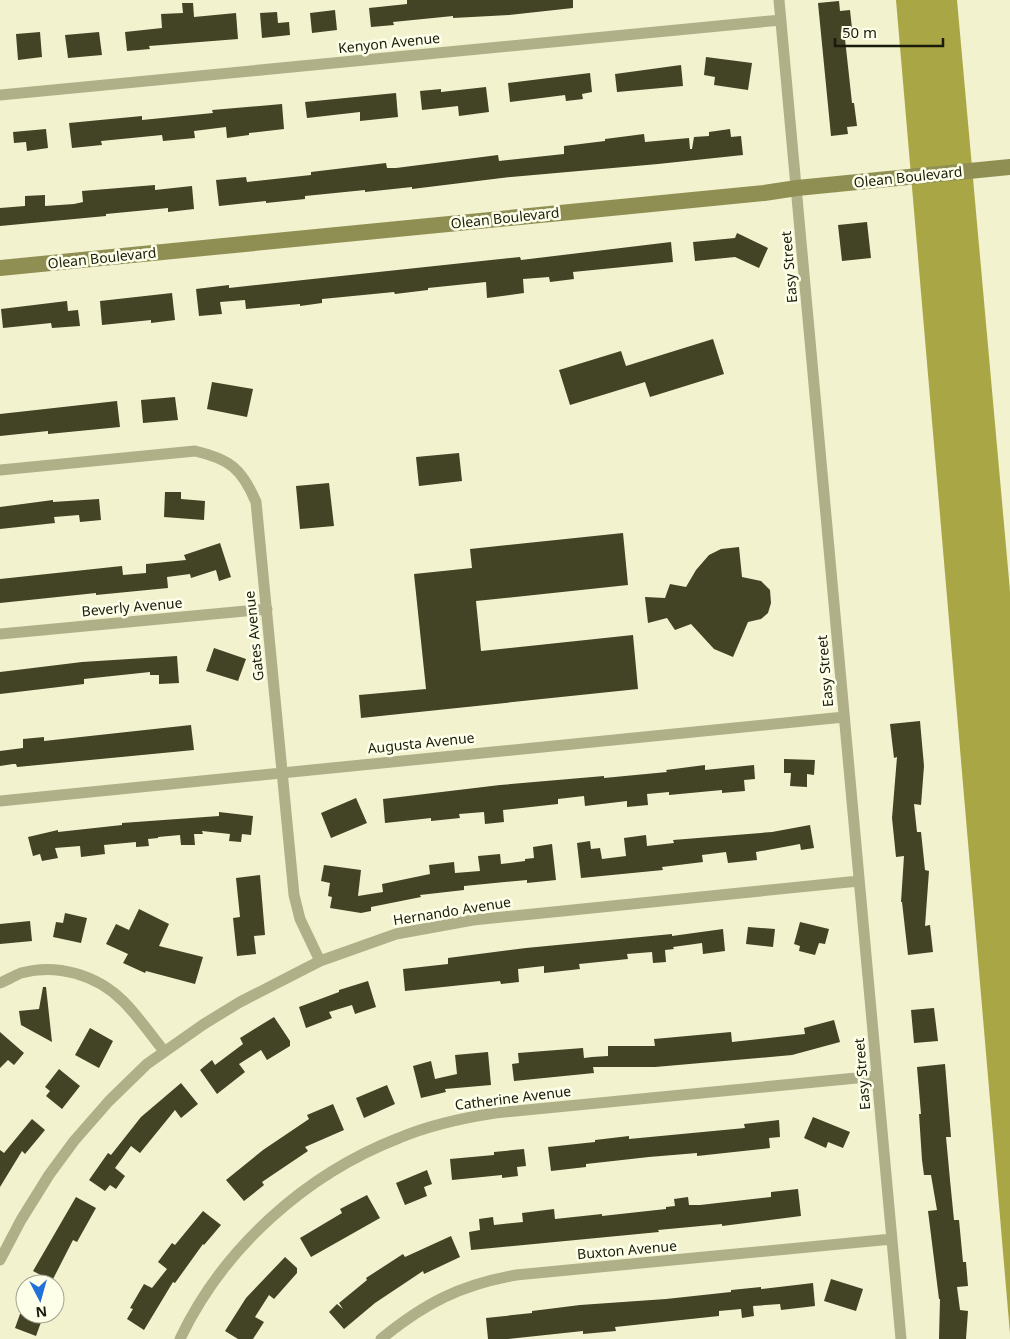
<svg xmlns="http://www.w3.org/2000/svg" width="1010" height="1339" viewBox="0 0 1010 1339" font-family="'Noto Sans',sans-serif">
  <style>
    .water { fill: #a9a745 }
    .building { fill: #434325 }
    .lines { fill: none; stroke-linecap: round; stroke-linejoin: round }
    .street { stroke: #afaf88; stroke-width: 11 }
    .secondary { stroke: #908f53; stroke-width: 16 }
    .labels { text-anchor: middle; stroke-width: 5; stroke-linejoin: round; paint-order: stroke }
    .street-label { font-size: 14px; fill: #1a1a0d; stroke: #feffe9 }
  </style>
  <rect width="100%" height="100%" fill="#f2f2cf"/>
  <path class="water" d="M896,0h61l53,591v743z"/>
  <path class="building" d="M407,0h166v8l-64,7 -56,3v-2l-60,6 1,3 -23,2 -2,-19 38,-4z
    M839,1l1,10 10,-1 3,28 -8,1 7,64h2l3,23 -10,1 1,7 -17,2 -13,-133z
    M182,3h11l1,14 42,-4 2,26 -89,7 1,3 -23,2 -2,-19 37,-4 -1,-14 22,-1z
    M335,10l2,20 -25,3 -2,-20z
    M277,12l1,11 11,-1 1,13 -28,3 -2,-25z
    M40,32l2,25 -24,3 -2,-26z
    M99,32l3,23 -34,3 -3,-23z
    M706,57l46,6 -4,27 -34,-5 1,-8 -11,-2z
    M681,65l2,21 -66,6 -2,-18z
    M590,73l2,19 -10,2 1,5 -17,2 -1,-6 -55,7 -2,-19z
    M486,87l3,25 -30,4 -1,-10 -36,4 -2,-19 21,-2v3z
    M396,93l2,24 -38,4v-9l-53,6 -2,-16z
    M282,104l2,25 -35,4v2l-22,3 -1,-11 -32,4 1,7 -32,3 -1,-6 -61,6 1,4 -30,3 -3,-25 73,-7v4l71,-7 -1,-3z
    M46,129l2,19 -21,3 -1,-9 -12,1 -1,-11z
    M730,129l1,8 10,-1 2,19 -85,9 -147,13 -99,12v-2l-47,5v-2l-60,6v3l-39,4v-2l-47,5 -3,-26 30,-3 1,5 64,-7v-3l75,-9 1,5h9l102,-13 1,6 65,-7v-8l41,-5v-2l39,-5 1,8 44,-4 1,11h2l2,-12 15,-1v-4z
    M155,185v5l37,-4 2,23 -26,3v-4l-62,6v2l-106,10v-18l25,-2v-10l20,-1v11l29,-2 9,-2 -1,-11z
    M867,222l4,36 -29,3 -4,-36z
    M737,233l31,15 -9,20 -24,-11 -40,4 -2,-19 42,-4z
    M671,242l2,20 -100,10 1,7 -24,3 -1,-5 -26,2 1,14 -37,5 -1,-16 -58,6v2l-33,4 -1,-2 -72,7v4l-22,3v-2l-54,5 -1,-9 -25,2 2,12 -23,2 -3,-27 33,-4v3l291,-31 1,3z
    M172,293l3,27 -24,3v-3l-49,5 -2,-24z
    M67,301l1,10 10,-1 2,16 -28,2 -1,-5 -48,5 -2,-19z
    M713,339l11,35 -74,23 -5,-15 -75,23 -11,-35 62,-19 5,15z
    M212,382l41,7 -6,28 -40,-8z
    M175,397l3,23 -35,3 -2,-23z
    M117,401l3,26 -72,7v-3l-48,5v-22z
    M459,453l3,28 -43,5 -3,-29z
    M329,483l5,43 -34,3 -4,-43z
    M165,492h16v7l24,2 -1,19 -40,-3z
    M99,499l2,21 -21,2 -1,-7 -25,2 1,6 -55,6v-22l53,-7v2z
    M623,533l5,52 -152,16 5,50 152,-16 5,54 -277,29 -2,-23 67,-6 -12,-115 58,-6 -2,-19z
    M220,543l11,34 -12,4 -3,-11 -25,8 -1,-4 -23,3 1,11 -72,7v-2l-96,10v-24l122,-13 1,9 23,-2v-9l40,-4 -2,-5z
    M739,547l3,30 19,4 9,9 1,13 -3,10 -7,6 -13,3 -15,35 -19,-8 -23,-25 -16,6 -8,-12 -19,5 -3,-26 20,1 5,-14 16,3 10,-17 13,-15 12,-6z
    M214,648l32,11 -8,22 -32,-10z
    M177,656l2,27 -20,1v-9h-9v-3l-66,7v5l-84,10v-22l82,-10z
    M920,721l4,45 -3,39 -7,-1 3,28h4l4,38 4,1 -4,55 5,-1 3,27 -25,3 -6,-53h-1l3,-46 -8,1 -4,-39 5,-61 -3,1 -4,-34z
    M191,725l3,25 -177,17 -1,-3h-3l-13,2v-15l23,-3v-9l21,-2v4z
    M784,759l31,1 -1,15 -7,-1v13l-17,-1 1,-13h-7z
    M705,765v5l49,-5 1,14 -11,1 1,11 -23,2v-3l-53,5v-3l-22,2 1,11 -21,2v-6l-42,5 -1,-10 -26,3v5l-55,6 1,12 -19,2 -1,-12 -25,2 1,4 -29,3v-3l-46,5 -2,-24 117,-14 104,-9v2l63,-6 -1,-2z
    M356,798l11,25 -36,15 -10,-25z
    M219,812l34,4 -2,19 -9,-1 -1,8 -12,-1 1,-7 -28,-3 1,3h-9l1,11h-14l-1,-10 -22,2v1l-10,1 1,7 -13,1v-5l-32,3 1,9 -24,3 -1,-11 -25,2 3,10 -16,3 -2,-7 -7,2 -5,-19 30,-7v2l64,-7v-2l97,-7z
    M810,825l4,23 -13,2 -1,-6 -44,8 1,8 -29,3 -2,-11 -24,3 1,7 -41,5 1,3 -82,8 -4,-35 13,-2 1,8 9,-1 2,11 24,-3 -2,-18 22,-3 1,11 27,-3 -1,-3 99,-8z
    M552,844l4,36 -29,3v-3l-63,6v4l-44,5 1,2 -50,10v4l-10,2 -31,-5 2,-11 -4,-1 2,-13 -9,-2 3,-16 37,5 -3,26 25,-4 -1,-8 48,-10 -1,-9 25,-3 1,11 25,-2 -2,-15 22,-2 1,10 24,-3v-2l9,-1 -1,-11z
    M260,875l5,60 -11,1 2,18 -19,2 -4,-38 7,-1 -4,-39z
    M139,909l30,15 -10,22 44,11 -8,27 -49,-13 -1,2 -22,-10 5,-9 -22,-10 10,-20 13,6z
    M65,913l22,5 -6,25 -28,-6 3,-15 7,1z
    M30,921l2,20 -32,3v-20z
    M800,922l29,7 -4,15 -6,-1 -4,12 -16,-4 1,-5 -6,-2z
    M748,927l27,2 -2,18 -27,-3z
    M723,929l2,22 -22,3 -1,-11 -29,4 1,2 -9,1 1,12 -13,1 -1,-11 -25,2 1,5 -49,5 1,5 -36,4v-7l-26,3 1,13 -18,2 -1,-3 -95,10 -2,-22 45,-5v-6l78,-10 146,-14v2z
    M368,981l8,26 -21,7 -3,-9 -23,7 3,6 -26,10 -7,-21 40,-15v-2z
    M43,987h3l6,55 -31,-17 -2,-14 20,-2z
    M934,1008l4,33 -24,2 -3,-33z
    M274,1017l16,24v5l-23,14 -6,-10 -22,14 6,8 -28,22 -17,-24 12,-10 3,5 28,-21 -3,-6z
    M834,1020l6,22 -48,13 -137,12h-62l1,6 -80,8 -2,-17 7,-1 -1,-10 65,-5 1,10 8,-1 16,-1v-10h47l-1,-7 77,-7 1,10 73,-8 -1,-6z
    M90,1028l23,13 -14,27 -24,-13z
    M0,1032l24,21 -10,12 -6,-5 -8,8z
    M488,1052l3,33 -46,4 1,3 -25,6 -8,-32 18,-5 4,18 22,-5 -2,-19z
    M945,1064l6,73h-5l4,43 4,40h5l4,42h3l2,24 -11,1 3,23 8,1 -2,28h-27l1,-40h-1l-11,-88 9,-1 -6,-35h-7l-2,-15 -3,-46h2l-4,-47z
    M59,1069l21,17 -18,23 -16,-13 4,-5 -5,-4z
    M181,1083l17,21 -17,14 -6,-8 -35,43 -9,-7 -16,22 10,8 -9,13 -6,-4 -5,6 -16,-11 19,-27 3,2 30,-38z
    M387,1085l8,19 -31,14 -8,-20z
    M333,1104l11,26 -39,17 3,4 -46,31 2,3 -20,16 -18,-21 37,-30 46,-31 -2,-4z
    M813,1117l37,15 -7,16 -15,-6 -2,6 -22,-10z
    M32,1119l13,11 -20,24 -3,-3 -22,36v-37l4,3z
    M779,1120l1,17 -11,1 1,10 -73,8v-3l-48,4 -63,7v3l-35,4 -3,-24 47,-5v-2l34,-4v3l116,-11 -1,-4z
    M524,1149l2,17 -9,1 1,9 -16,2v-3l-50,5 -2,-21 44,-4v-3z
    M427,1170l5,14 -8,3 3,9 -22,9 -9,-22z
    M798,1189l3,27 -79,10v-2l-64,6 1,2 -188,18 -2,-18 11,-2 -1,-11 14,-2 1,8 29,-3 -1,-9 32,-4 1,10 47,-5v2l64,-7v-2l9,-1 -1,-7 14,-2 1,8h11l71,-8v-5z
    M367,1195l13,23 -69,39 -11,-19 42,-25 -2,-4z
    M76,1197l20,11 -19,34 -4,-2 -21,41 -19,-10z
    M203,1211l18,14 -17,20 -1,-1 -28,39 -2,-1 -29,48 -17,-11 6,-10 -3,-1 14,-24 8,4 15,-19 -9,-7 14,-19 3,2z
    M451,1236l9,21 -36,17 -1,-3 -48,32 -31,26 -15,-17 8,-8 6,5 -4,-6 28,-23 -1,-2 37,-24 2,3z
    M285,1257l12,11v5l-23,26 -5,-4 -14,22 9,5 -11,17h-15l-13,-8 21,-33z
    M831,1279l32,10 -7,22 -32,-10z
    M813,1283l2,23 -34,4 -1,-6 -27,2 1,10 -12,2 -1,-9 -22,2v5l-104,11 1,4 -33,3v-3l-75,8h-20l-2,-21 46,-5v-2l48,-6 86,-6 65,-7v-2l30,-3v2z
    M20,1314h24l-8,22 -21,-8z"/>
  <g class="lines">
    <path class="street" d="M779,0l122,1339
      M0,95l781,-75
      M0,470l195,-19c35,8 47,18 61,51l38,393 6,24 20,42
      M0,634l267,-25
      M0,801l844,-84
      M0,983c7,-3 14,-7 21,-10 36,-10 76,2 102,28 15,15 28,34 41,50
      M0,1260l21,-40 28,-45 25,-34 35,-40 38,-37 57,-40 36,-22 80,-41 76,-27 77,-14 386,-39
      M180,1339c43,-91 126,-165 219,-201 31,-13 63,-20 96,-25l382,-37
      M381,1339c44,-36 79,-54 135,-64l376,-36"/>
    <path class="secondary" d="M0,268l764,-75 33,-5 213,-21"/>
  </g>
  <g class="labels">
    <g class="street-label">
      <text transform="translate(389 43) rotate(-6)" y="5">Kenyon Avenue</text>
      <text transform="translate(908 177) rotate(-6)" y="5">Olean Boulevard</text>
      <text transform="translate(505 218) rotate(-6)" y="5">Olean Boulevard</text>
      <text transform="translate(102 258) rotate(-6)" y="5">Olean Boulevard</text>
      <text transform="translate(789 267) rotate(-95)" y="5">Easy Street</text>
      <text transform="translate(132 607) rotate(-5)" y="5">Beverly Avenue</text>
      <text transform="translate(254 636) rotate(-96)" y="5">Gates Avenue</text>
      <text transform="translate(825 671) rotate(-95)" y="5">Easy Street</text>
      <text transform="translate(421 743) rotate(-6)" y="5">Augusta Avenue</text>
      <text transform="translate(452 911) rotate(-9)" y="5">Hernando Avenue</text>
      <text transform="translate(862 1074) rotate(-95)" y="5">Easy Street</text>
      <text transform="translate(513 1098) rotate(-7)" y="5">Catherine Avenue</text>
      <text transform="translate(627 1250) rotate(-5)" y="5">Buxton Avenue</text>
    </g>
  </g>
  <g transform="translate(40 1299) rotate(174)"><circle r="24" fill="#feffe9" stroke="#a3a391"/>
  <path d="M0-4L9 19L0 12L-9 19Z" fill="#2270da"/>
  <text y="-8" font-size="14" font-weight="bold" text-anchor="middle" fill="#1a1a0d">N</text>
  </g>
  <path d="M835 38v8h108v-8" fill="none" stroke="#1a1a0d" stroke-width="2.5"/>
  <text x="842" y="38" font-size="15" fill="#1a1a0d" stroke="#feffe9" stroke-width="4" paint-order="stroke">50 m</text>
</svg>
